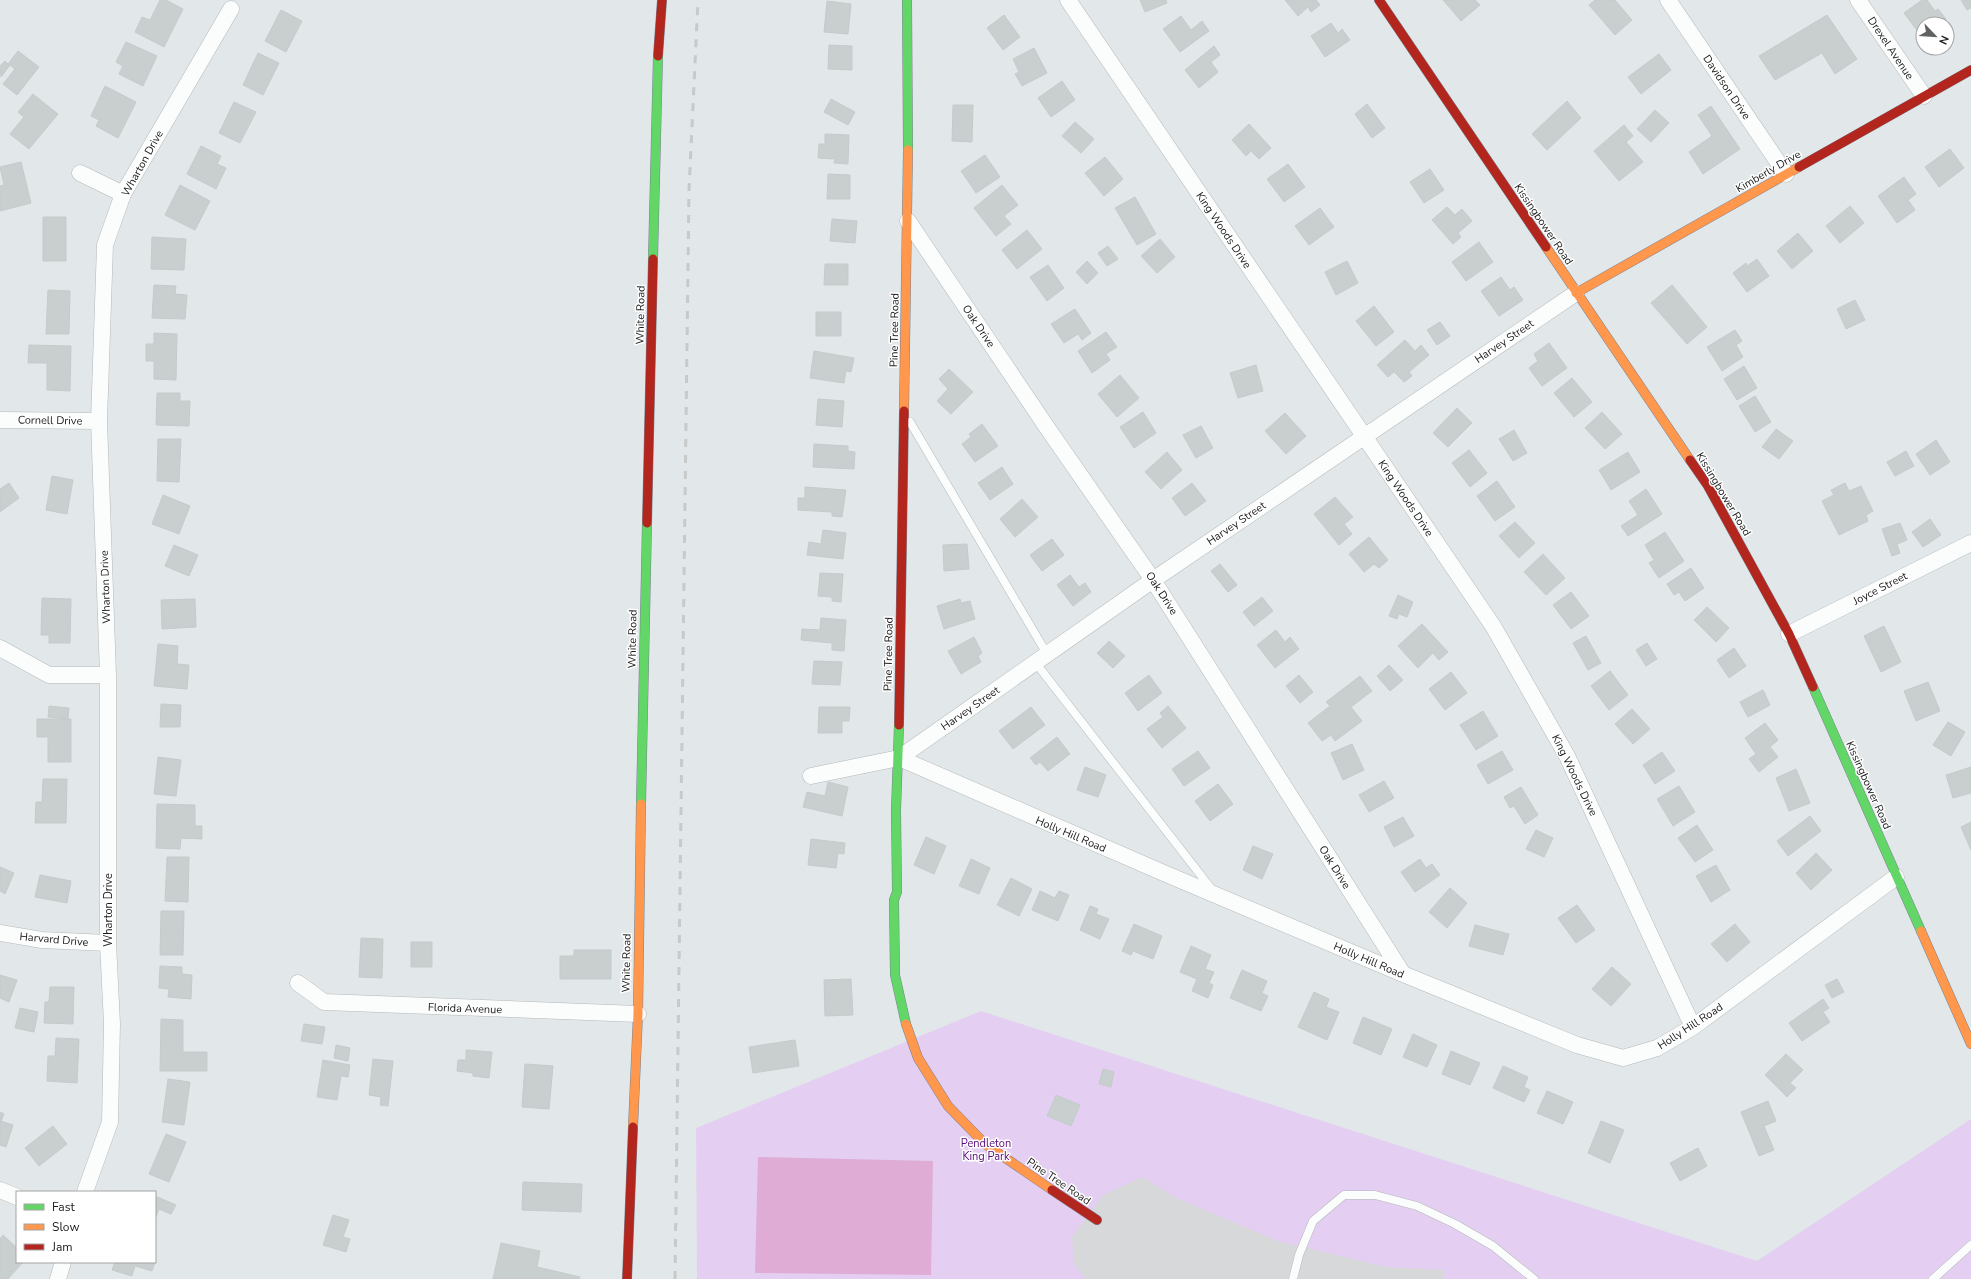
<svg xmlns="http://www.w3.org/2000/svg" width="1971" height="1279" viewBox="0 0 1971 1279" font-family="'Nunito Sans',sans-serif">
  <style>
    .park { fill: #e4cff2 }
    .pitch { fill: #dfacd6 }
    .parking { fill: #d6d8d9 }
    .building { fill: #c9cfcf; stroke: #c4cbcc }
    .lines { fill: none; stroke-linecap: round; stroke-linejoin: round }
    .lane-casing { stroke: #b5b8b9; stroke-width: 9 }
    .street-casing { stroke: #b5b8b9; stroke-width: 17 }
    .fast-casing { stroke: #7b8393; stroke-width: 10 }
    .slow-casing { stroke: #7b8393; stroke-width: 10 }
    .jam-casing { stroke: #7b8393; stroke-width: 10 }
    .lane { stroke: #fbfcfc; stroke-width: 8 }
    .street { stroke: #fbfcfc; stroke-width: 16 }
    .fast { stroke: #63d668; stroke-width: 9 }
    .slow { stroke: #ff974d; stroke-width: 9 }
    .jam { stroke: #b3261e; stroke-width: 9 }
    .rail { stroke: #c8c9c9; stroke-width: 3; stroke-dasharray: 8 8; stroke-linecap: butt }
    .labels { text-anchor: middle; stroke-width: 3; stroke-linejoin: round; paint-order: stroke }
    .street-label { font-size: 11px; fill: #1a1a1a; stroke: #fff }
    .park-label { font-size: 11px; fill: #570a77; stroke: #fff }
  </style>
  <rect width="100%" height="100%" fill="#e2e8e9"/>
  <path class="park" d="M981,1011l776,250 214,-142v160h-1274l-1,-151z"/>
  <path class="pitch" d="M758,1157l175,4 -2,114 -176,-2z"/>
  <path class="parking" d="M1143,1177l31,20 103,44 109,26 58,3 -1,9h-357l-12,-15 -2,-27 31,-42z"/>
  <path class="building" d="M160,0h6l17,9 -19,38 -29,-15 7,-15 8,3z
    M1140,0h26l1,3 -22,9z
    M1285,0h31l4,5 -9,7 -3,-5 -10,9z
    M1443,0h32l5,5 -19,16z
    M1595,0h20l17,20 -17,15 -26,-30z
    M1922,0h5l8,11 3,-2 8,10 -7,5h-16l-1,13 -18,-24z
    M1961,0h10v8l-4,2z
    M827,1l24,3 -3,30 -24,-2z
    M281,10l21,11 -16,31 -21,-11z
    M1004,15l16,22 -17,13 -16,-22z
    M1827,15l30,44 -22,15 -13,-21 -47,27 -16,-24z
    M1181,16l10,14 11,-9 7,10 -29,21 -17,-23z
    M1331,23l7,10 4,-4 8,11 -25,17 -14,-21z
    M126,42l31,14 -14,30 -24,-12 4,-8 -7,-4z
    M829,45l23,1v24l-24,-1z
    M1214,46l6,9 -9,7 7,10 -19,16 -14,-18z
    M1034,48l13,25 -25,13 -7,-12 4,-2 -6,-13z
    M18,51l21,16 -22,28 -14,-11 12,-15 -5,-4 -9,12 -1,-11 5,-5 3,3z
    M258,53l21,10 -16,32 -20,-10z
    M1659,54l12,16 -30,24 -13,-17z
    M1062,81l13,19 -24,17 -13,-19z
    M105,86l31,16 -18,36 -22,-12 3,-6 -8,-4z
    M33,94l25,20 -29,35 -19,-15 14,-17 -6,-5z
    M831,99l24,13 -7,13 -24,-13z
    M1567,101l14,17 -34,32 -15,-16z
    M234,102l22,10 -16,31 -21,-10z
    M1367,104l18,24 -13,10 -17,-24z
    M953,105h20l-1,37 -20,-1z
    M1711,106l29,43 -37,25 -14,-22 23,-16 -14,-21z
    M1655,110l14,13 -18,19 -14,-13z
    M1075,122l19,17 -13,14 -19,-17z
    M1249,124l22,24 -12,11 -8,-8 -5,5 -14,-16z
    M1624,125l9,11 -7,6 17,20 -24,19 -25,-30z
    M825,134l24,1 -1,29 -14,-1 1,-4 -17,-1 1,-14h6z
    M201,146l20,10 -4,8 9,4 -10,21 -29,-15z
    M1950,149l14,19 -25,19 -14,-20z
    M985,155l15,22 -24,16 -15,-22z
    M1105,157l18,22 -19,17 -19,-23z
    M21,162l10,41 -31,8v-25l4,-1 -4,-18z
    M1288,164l17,23 -21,15 -17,-23z
    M1430,169l14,21 -20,13 -14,-21z
    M828,174l22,1v24h-23z
    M1904,177l12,17 -8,6 7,10 -18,13 -19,-27z
    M180,185l30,16 -15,29 -30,-15z
    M1002,185l16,20 -14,11 7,8 -15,12 -22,-28z
    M1135,197l21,37 -19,11 -22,-37z
    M1850,206l14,17 -24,20 -14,-17z
    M1447,207l8,8 7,-6 10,12 -14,12 3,4 -8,7 -21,-24z
    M1320,208l14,19 -25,18 -14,-19z
    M43,217h23v44h-23z
    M832,219l25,2 -2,22 -25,-2z
    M1027,230l15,19 -25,20 -15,-19z
    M1798,233l15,18 -21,18 -15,-18z
    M152,237l34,2 -2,31 -33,-1z
    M1160,239l15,18 -18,16 -16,-17z
    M1479,242l14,20 -27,19 -14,-19z
    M1108,246l10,13 -11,7 -9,-13z
    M1757,259l12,17 -22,16 -14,-19 13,-10 1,3z
    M1087,261l11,12 -11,11 -11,-12z
    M1347,261l11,22 -22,12 -11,-23z
    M825,264h23v21h-24z
    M1048,265l16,23 -17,13 -17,-24z
    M1501,277l9,13 4,-3 9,13 -24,16 -18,-25z
    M154,285l22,1 -1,8 12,1 -2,24 -33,-1z
    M1672,285l35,42 -20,17 -36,-41z
    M48,290l22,1 -1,43h-23z
    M1855,300l10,20 -19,9 -9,-20z
    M1374,306l20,26 -18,14 -20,-25z
    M1075,309l16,24 -9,7 -4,-6 -14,9 -13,-19z
    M816,312h25v24h-25z
    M1440,322l10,14 -13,9 -10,-15z
    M1735,330l7,11 -6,4 7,12 -21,14 -15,-24z
    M1106,332l11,15 -11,7 4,6 -18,13 -14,-22z
    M154,333l23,1 -1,46 -22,-1v-18h-8v-17h8z
    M1405,340l10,11 6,-6 8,10 -20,17 3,4 -8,6 -10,-10 -6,5 -11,-12z
    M1549,343l18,25 -25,18 -13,-18 9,-7 -4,-7z
    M29,345l42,1 -1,45 -23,-1v-27h-19z
    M814,351l40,7 -3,14 -5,-1 -2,12 -34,-5z
    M1256,365l7,26 -25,7 -8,-25z
    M1744,366l13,22 -20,12 -13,-21z
    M949,369l24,23 -22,22 -14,-13 11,-12 -9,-10z
    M1120,375l19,23 -22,19 -19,-23z
    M1572,378l20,24 -18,15 -20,-24z
    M157,393h23v8h10l-1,25 -33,-1z
    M1755,396l16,26 -16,10 -16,-26z
    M818,399l26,2 -2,26 -26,-2z
    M1457,408l15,15 -24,24 -15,-14z
    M1143,412l13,21 -22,15 -14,-21z
    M1602,412l20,22 -17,15 -20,-21z
    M1285,413l21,23 -20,18 -21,-23z
    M982,424l16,22 -23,16 -13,-18 9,-7 -2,-3z
    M1201,426l12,22 -17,10 -13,-23z
    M1776,429l17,12 -14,18 -17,-12z
    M1514,430l13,23 -14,8 -14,-22z
    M158,439h23l-2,43 -22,-1z
    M1936,440l14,22 -20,13 -14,-21z
    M814,444l34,2v5l7,1 -1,17 -41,-2z
    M1469,450l18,23 -17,14 -18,-24z
    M1906,451l8,15 -19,10 -8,-14z
    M1167,452l15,18 -21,19 -16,-17z
    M1628,452l12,20 -29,18 -12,-20z
    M1002,467l11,17 -23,16 -12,-17z
    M52,476l21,4 -6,34 -21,-4z
    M1497,481l18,26 -20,14 -18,-25z
    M9,483l10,15 -19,14v-23z
    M1192,483l14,18 -21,15 -13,-18z
    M1845,483l4,8 12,-5 12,25 -7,4 2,6 -29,14 -17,-34 12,-6 -3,-5z
    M805,487l41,3 -4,27 -10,-1v-4l-34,-2v-12h7z
    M1646,489l16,25 -34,22 -7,-10 17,-11 -9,-14z
    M163,495l27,11 -11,28 -27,-10z
    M1335,497l18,20 -9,7 8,10 -13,11 -25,-31z
    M1022,499l16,18 -23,20 -15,-18z
    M1930,519l11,16 -18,12 -11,-15z
    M1515,522l20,21 -16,15 -20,-22z
    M1900,523l7,17 -10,4 3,9 -8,3 -10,-27z
    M823,530l23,3 -3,26 -36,-4 2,-13 12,2z
    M1665,532l19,29 -25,17 -10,-15 5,-3 -9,-15z
    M1369,537l19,23 -9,8 -5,-4 -10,8 -15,-18z
    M1052,539l12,16 -22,16 -12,-16z
    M967,544l2,25 -25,2 -1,-26z
    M174,545l24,10 -9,21 -24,-10z
    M1543,554l22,24 -19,17 -22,-23z
    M1220,564l17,21 -9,7 -17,-21z
    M1691,568l13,20 -19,13 -6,-9 -5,3 -7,-11z
    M820,573l23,1 -2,28 -9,-1v-4l-14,-1z
    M1070,575l9,12 6,-4 6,9 -18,14 -16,-21z
    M1571,592l18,24 -18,13 -18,-24z
    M1398,595l15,7 -6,15 -8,-3 -2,5 -8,-3z
    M1262,597l11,14 -19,15 -11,-14z
    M42,598l29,1 -1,44h-21v-8h-8z
    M195,599l1,28 -34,2 -1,-29z
    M960,599l1,4 9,-2 5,18 -31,10 -7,-23z
    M1707,607l22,21 -13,14 -22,-22z
    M821,618l25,2 -2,31 -12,-1v-7l-31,-3 1,-11 18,1z
    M1422,624l26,28 -9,8 -6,-7 -15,15 -20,-22z
    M1884,626l17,36 -20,10 -17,-36z
    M1276,630l9,12 5,-5 9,12 -24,19 -18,-23z
    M1586,636l15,27 -13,7 -15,-27z
    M974,637l8,16 -4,3 3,6 -20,12 -13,-23z
    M1109,641l16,15 -12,12 -16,-15z
    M1647,643l10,16 -11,7 -10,-16z
    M158,644l20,2 -1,18 12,1 -2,24 -33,-3z
    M1734,648l12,18 -17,12 -12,-18z
    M814,661l28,1 -2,23 -28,-1z
    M1389,665l14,15 -13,11 -13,-15z
    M1610,671l18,24 -19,15 -18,-24z
    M1451,672l16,21 -22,17 -16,-21z
    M1149,675l13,18 -24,18 -13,-18z
    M1299,675l14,17 -13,11 -14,-17z
    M1360,676l12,15 -21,16 11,14 -27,20 -4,-6 -9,6 -14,-18 22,-17 -4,-4z
    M1928,682l12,29 -24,10 -12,-30z
    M1763,690l7,15 -22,12 -8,-15z
    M161,704l20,1 -1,22h-20z
    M49,706l20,2 -1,11 -20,-2z
    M1168,706l18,22 -24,20 -15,-19 16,-12 -3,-4z
    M819,707h31l-1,14h-7v12h-24z
    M1031,707l14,18 -32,24 -14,-18z
    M1632,709l18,20 -17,15 -18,-20z
    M1483,711l15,25 -22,14 -16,-25z
    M37,719h34v43h-23v-25h-11z
    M1948,722l17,10 -14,24 -18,-11z
    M1765,723l13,17 -8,7 8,10 -19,15 -10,-13 7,-5 -11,-16z
    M1057,737l13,17 -22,17 -8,-9 -4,3 -6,-7z
    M1352,744l12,26 -21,10 -12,-27z
    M1198,751l12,17 -26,18 -12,-17z
    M1502,751l11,19 -25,14 -11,-19z
    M1662,752l13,19 -20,13 -12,-19z
    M158,757l23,3 -5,36 -22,-2z
    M1085,767l21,8 -8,22 -21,-7z
    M1971,767v26l-18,5 -7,-23z
    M1796,769l14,34 -21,8 -13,-33z
    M43,779h24l-1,44h-31l1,-21h6z
    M1384,781l10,17 -25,14 -10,-17z
    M828,782l20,5 -6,29 -39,-9 4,-15 18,4z
    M1218,784l15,20 -23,17 -15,-20z
    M1679,786l16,26 -22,14 -16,-27z
    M1521,787l17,28 -13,9 -11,-18 -4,2 -6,-11z
    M157,804l38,1v21h7v13l-21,-1 -1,11 -24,-1z
    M1810,816l11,15 -33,25 -11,-15z
    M1403,817l11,19 -20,11 -10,-20z
    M1971,822v28l-10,-23z
    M1697,825l16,25 -18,12 -17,-24z
    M1536,830l17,8 -9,19 -18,-8z
    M926,837l20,9 -12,28 -20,-9z
    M811,839l34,4 -1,11 -6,-1 -2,15 -28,-3z
    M1253,846l20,8 -11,25 -19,-9z
    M1816,853l16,17 -21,20 -15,-17z
    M167,857h22l-1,45 -23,-1z
    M971,859l19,9 -11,26 -20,-8z
    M1420,859l6,9 6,-4 8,11 -25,17 -14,-20z
    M1716,865l14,25 -19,12 -15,-26z
    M0,867l14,6 -9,21 -5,-3z
    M40,875l31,6 -4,22 -32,-6z
    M1011,878l21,11 -13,27 -22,-11z
    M1450,888l17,15 -20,25 -18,-16z
    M1040,891l15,7 4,-7 10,4 -11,26 -26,-11z
    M1577,905l18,25 -19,13 -18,-25z
    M1090,906l8,3 -2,5 13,5 -9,20 -20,-9z
    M161,911h23l-1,44h-23z
    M1134,924l28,12 -9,23 -20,-8 -2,4 -9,-4z
    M1735,924l15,18 -23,20 -16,-18z
    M1475,925l34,9 -6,21 -34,-9z
    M361,938l22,1 -1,39 -23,-1z
    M411,942h21v25h-21z
    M1191,946l20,9 -6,14 9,3 -5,11 4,2 -5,13 -16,-7 5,-12 -17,-7z
    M574,950h37v29h-51v-23h14z
    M160,966l22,1v7l10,1 -1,24 -23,-2 1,-8 -10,-1z
    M1612,967l19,17 -20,22 -19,-17z
    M1242,970l25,11 -5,12 6,3 -7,15 -31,-13z
    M0,975l17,5 -8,22 -9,-4z
    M851,979l2,36 -28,1 -1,-36z
    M1837,979l7,13 -12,6 -7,-13z
    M50,987h24l-1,37 -29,-1 1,-21h4z
    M1314,992l15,7 -3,8 13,5 -12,28 -29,-13z
    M1823,999l6,9 -6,4 7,10 -28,19 -13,-18z
    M20,1008l18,4 -4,20 -19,-4z
    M1363,1017l29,12 -11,26 -28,-12z
    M161,1019l22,1v32h24v19h-47z
    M304,1024l21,3 -3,17 -21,-3z
    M1413,1034l24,11 -10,22 -24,-10z
    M56,1038l23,1 -2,44 -30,-2 1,-25h7z
    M795,1040l4,26 -46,7 -4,-26z
    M336,1045l14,3 -2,13 -14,-3z
    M466,1050l26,2 -3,26 -16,-2v-3l-16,-2 1,-11h8z
    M1451,1051l29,12 -10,22 -28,-11z
    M1786,1054l17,16 -13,13 6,5 -9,9 -22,-22z
    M373,1059l20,2 -5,45 -8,-1 1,-8 -12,-2z
    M323,1060l27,5 -2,12 -7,-1 -4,24 -20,-3z
    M525,1064l28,2 -4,43 -27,-2z
    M1503,1066l25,11 -4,10 6,3 -6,12 -31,-14z
    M1103,1069l11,3 -3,15 -12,-3z
    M168,1079l22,3 -6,43 -22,-3z
    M1547,1091l26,11 -10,22 -26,-11z
    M1056,1095l24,10 -9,21 -24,-10z
    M1768,1101l8,20 -12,5 10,24 -15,6 -18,-44z
    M0,1112l4,2 -3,7 12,4 -7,22 -6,-2z
    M1601,1121l23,9 -14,33 -22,-10z
    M53,1126l14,18 -28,22 -14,-18z
    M166,1134l20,8 -17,40 -20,-8z
    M1698,1148l9,18 -27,15 -10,-18z
    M523,1182l59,2 -1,28 -59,-2z
    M155,1196l21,9 -5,9 -12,-5 -4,10z
    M333,1215l16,5 -6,17 7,2 -4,13 -23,-7z
    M3,1235l14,13v14h6l-15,17h-8v-40z
    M501,1243l39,8 -3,16 43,10 -1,2h-86z
    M115,1262h40l-3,9 -17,-5 -3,10 -20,-6z"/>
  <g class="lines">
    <defs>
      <path id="lane" d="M910,422l137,232
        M1035,662l178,229
        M1293,1279l6,-24 14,-34 31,-26h31l42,11 38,18 38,22 41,33
        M1933,1279l38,-34"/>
      <path id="street" d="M1068,0l425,626 74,130 126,271
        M1668,0l118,174
        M1858,0l66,96
        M80,173l43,21
        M908,221l140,208 105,151 250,394
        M0,420l99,1
        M1789,634l182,-91
        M0,648l49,27h59
        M899,758l254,-178 423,-287
        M811,776l88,-18 267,116 237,100 174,71 46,13 34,-10 36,-21 203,-150
        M0,933l42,7 66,3
        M298,983l26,19 314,12
        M0,1190l17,7
        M85,1192l25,-70 2,-98 -4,-81v-268l-9,-254 6,-176 18,-51 108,-185
        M58,1279l5,-17"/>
      <path id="fast" d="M907,0l1,150
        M653,259l5,-203
        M1813,687l108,244
        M899,725l-3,85 1,82 -3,8 1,75 11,49
        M641,804l6,-281"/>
      <path id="slow" d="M1546,247l144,213
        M1576,293l223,-126
        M904,411l4,-261
        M1921,931l50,113
        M906,1024l12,34 30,48 37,38 67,46
        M633,1127l5,-113 3,-210"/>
      <path id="jam" d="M1379,0l167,247
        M658,56l4,-56
        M1799,167l172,-97
        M1690,460l18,26 81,148 24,53
        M647,523l6,-264
        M899,725l5,-314
        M1052,1190l45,30
        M627,1279l6,-152"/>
    </defs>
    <use href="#lane" class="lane-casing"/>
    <use href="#street" class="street-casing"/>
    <use href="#fast" class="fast-casing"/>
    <use href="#slow" class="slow-casing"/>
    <use href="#jam" class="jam-casing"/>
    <use href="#lane" class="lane"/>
    <use href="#street" class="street"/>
    <use href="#fast" class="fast"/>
    <use href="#slow" class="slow"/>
    <use href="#jam" class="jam"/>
    <path class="rail" d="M675,1279l14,-1089 9,-190"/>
  </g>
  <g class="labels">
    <g class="street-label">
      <text transform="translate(1891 48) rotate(56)" y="4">Drexel Avenue</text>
      <text transform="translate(1727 87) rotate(56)" y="4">Davidson Drive</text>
      <text transform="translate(142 163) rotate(-61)" y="4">Wharton Drive</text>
      <text transform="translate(1768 171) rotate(-30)" y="4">Kimberly Drive</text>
      <text transform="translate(1544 224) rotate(56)" y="4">Kissingbower Road</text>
      <text transform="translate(1224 230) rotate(56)" y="4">King Woods Drive</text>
      <text transform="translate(640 315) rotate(-89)" y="4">White Road</text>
      <text transform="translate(979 326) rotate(56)" y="4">Oak Drive</text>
      <text transform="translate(894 330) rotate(-89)" y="4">Pine Tree Road</text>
      <text transform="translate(1504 341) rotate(-34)" y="4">Harvey Street</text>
      <text transform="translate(50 420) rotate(1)" y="4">Cornell Drive</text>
      <text transform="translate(1724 494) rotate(59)" y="4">Kissingbower Road</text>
      <text transform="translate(1406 498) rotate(56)" y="4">King Woods Drive</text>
      <text transform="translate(1236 523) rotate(-34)" y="4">Harvey Street</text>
      <text transform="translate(105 587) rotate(-92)" y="4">Wharton Drive</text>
      <text transform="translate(1880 588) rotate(-27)" y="4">Joyce Street</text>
      <text transform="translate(1162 593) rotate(57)" y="4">Oak Drive</text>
      <text transform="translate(632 639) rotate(-89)" y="4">White Road</text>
      <text transform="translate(888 654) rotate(-89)" y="4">Pine Tree Road</text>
      <text transform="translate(970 708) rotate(-35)" y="4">Harvey Street</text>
      <text transform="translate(1575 775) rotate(64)" y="4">King Woods Drive</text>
      <text transform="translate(1869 785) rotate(66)" y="4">Kissingbower Road</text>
      <text transform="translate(1071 834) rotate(23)" y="4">Holly Hill Road</text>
      <text transform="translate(1335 867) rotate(58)" y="4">Oak Drive</text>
      <text transform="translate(108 910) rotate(-90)" y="4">Wharton Drive</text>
      <text transform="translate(54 939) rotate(5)" y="4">Harvard Drive</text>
      <text transform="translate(1369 960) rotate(23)" y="4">Holly Hill Road</text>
      <text transform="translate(626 963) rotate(-89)" y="4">White Road</text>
      <text transform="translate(465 1008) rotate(2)" y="4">Florida Avenue</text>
      <text transform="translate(1690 1026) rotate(-33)" y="4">Holly Hill Road</text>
      <text transform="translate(1059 1181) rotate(34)" y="4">Pine Tree Road</text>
    </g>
    <g class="park-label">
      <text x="986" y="1147">Pendleton<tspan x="986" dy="13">King Park</tspan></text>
    </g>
  </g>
  <rect x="16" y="1191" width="140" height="72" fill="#ffffff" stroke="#a3a3a3"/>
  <rect x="24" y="1204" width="20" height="6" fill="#63d668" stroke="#a3a3a3"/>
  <text x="52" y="1211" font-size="12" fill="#1a1a1a">Fast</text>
  <rect x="24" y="1224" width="20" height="6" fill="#ff974d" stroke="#a3a3a3"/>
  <text x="52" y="1231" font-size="12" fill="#1a1a1a">Slow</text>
  <rect x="24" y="1244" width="20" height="6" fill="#b3261e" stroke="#a3a3a3"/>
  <text x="52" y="1251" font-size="12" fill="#1a1a1a">Jam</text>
  <g transform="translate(1935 36) rotate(115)"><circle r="19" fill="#ffffff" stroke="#a3a3a3"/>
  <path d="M0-3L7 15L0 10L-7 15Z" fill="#606262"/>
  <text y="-6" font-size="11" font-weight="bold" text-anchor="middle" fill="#1a1a1a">N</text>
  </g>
</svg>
